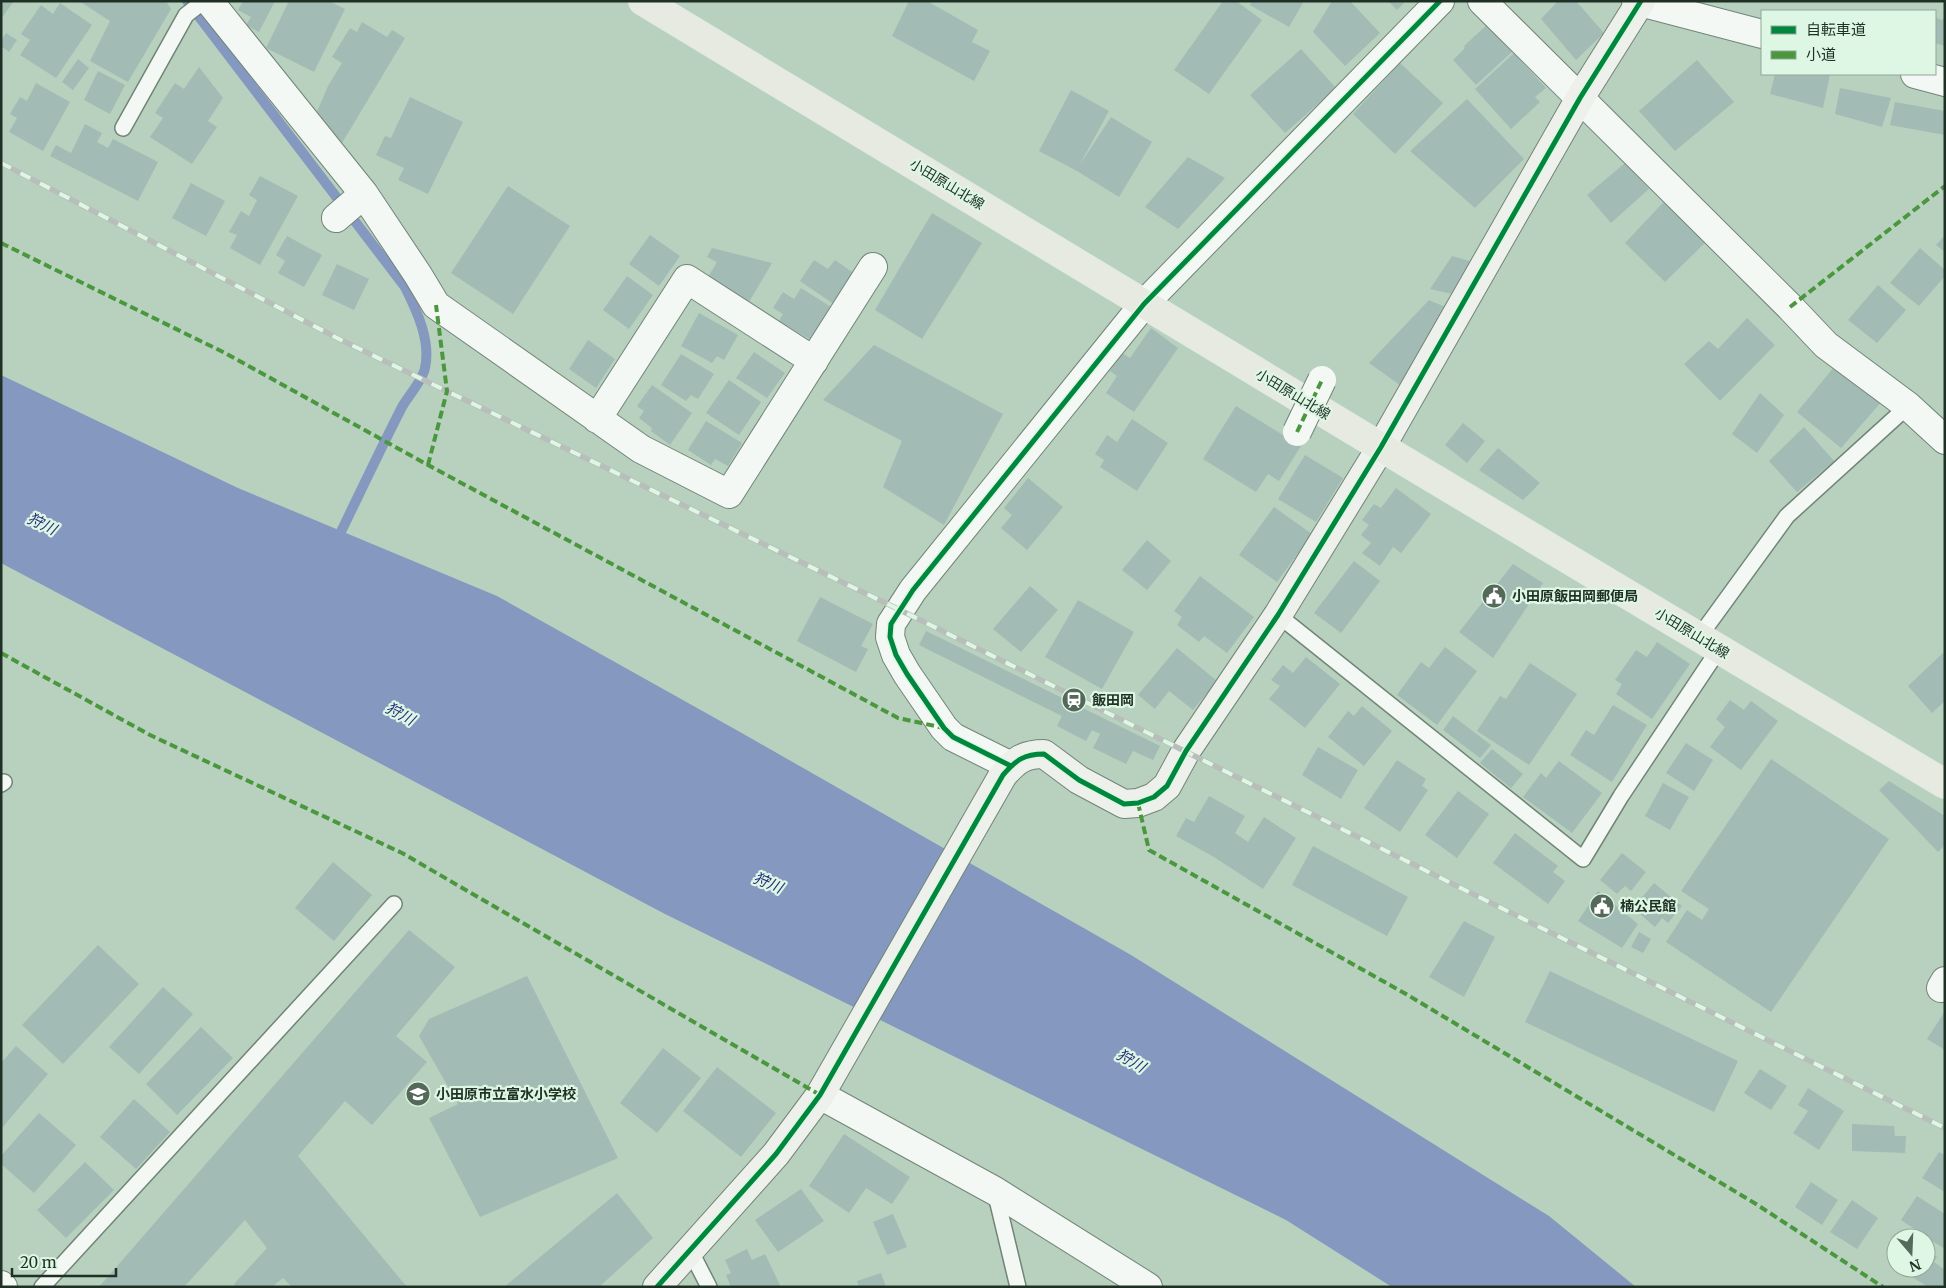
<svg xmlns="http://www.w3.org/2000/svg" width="1946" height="1288" viewBox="0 0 1946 1288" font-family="Merriweather,'Noto Sans JP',serif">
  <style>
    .water { fill: #8598bf }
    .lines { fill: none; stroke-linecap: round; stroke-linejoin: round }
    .stream { stroke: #8598bf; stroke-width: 10 }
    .building { fill: #a3bbb5 }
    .lane-casing { stroke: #718577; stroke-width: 18 }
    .street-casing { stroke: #718577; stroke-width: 30 }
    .secondary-casing { stroke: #718577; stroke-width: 30 }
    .primary-casing { stroke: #dfeae2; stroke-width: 30 }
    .lane { stroke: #f4f8f5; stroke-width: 15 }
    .street { stroke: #f4f8f5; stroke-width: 28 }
    .secondary { stroke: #edf0eb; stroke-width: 28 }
    .primary { stroke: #e7eae0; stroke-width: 28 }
    .rail-casing { stroke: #b8bfba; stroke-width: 5.5 }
    .rail { stroke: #def6e4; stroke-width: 4; stroke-dasharray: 11; stroke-linecap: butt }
    .street-bridge-casing { stroke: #718577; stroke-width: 30; stroke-linecap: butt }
    .street-bridge { stroke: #f4f8f5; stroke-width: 28 }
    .quiet { stroke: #4a973e; stroke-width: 4; stroke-dasharray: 8 4; stroke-linecap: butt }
    .cycleway-casing { stroke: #def6e4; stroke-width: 8 }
    .cycleway { stroke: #00873e; stroke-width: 5 }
    .labels { text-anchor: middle; stroke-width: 4.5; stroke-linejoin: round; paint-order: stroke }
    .street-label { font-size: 14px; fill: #1f3124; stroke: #def6e4 }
    .poi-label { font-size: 14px; font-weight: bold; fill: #1f3124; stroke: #def6e4; text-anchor: start }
    .water-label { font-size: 15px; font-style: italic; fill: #272f7c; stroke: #def6e4 }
  </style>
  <rect width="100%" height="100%" fill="#b7d1be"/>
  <path class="water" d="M1,375l237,113 259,108 243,136 391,223 418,261 87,71h-244l-106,-67 -621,-306 -664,-351z"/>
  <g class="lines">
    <path class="stream" d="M187,1l218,286c12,24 26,54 20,81 -2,12 -17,28 -23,39 -23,45 -44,90 -66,135"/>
  </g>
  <path class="building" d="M1,1h13l-13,18z
    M79,1h87l5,8 -43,73 -38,-21 20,-40z
    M243,1h32l-16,31 -13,-7 5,-8 -13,-7z
    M289,1h40l16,8 -31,63 -48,-24z
    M909,1h18l51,29 -6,12 18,9 -16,30 -82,-45z
    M1223,1h13l26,19 -53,74 -35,-24z
    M1252,1h52l-15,26 -39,-22z
    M1332,1h18l30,32 -35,33 -32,-34z
    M1388,1h18l-9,9z
    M1558,1h18l28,32 -28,27 -35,-41z
    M60,3l32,22 -36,53 -36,-23 10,-15 -9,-6 20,-29 12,9z
    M1935,17l7,3 3,-3v29l-10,-3z
    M362,22l25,15 5,-7 13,8 -63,105 -26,-29 12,-28 14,-23 -10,-6 18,-29 7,4z
    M1489,23l25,27 -38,35 -23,-25 12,-12 -1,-2z
    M6,33l11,7 -8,12 -8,-6v-5z
    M1301,49l35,39 -51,45 -35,-38z
    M1514,53l32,35 -11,9 5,5 -29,27 -36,-40z
    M78,59l11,9 -16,22 -11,-8z
    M1697,60l37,42 -59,49 -36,-40z
    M1400,63l43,40 -48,51 -42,-40z
    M199,67l24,31 -15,23 9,6 -25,37 -42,-27 13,-19 -8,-5 20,-30 9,6z
    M98,71l27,14 -15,29 -26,-14z
    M1775,74h50l5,1 -7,33 -53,-14z
    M36,83l34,19 -27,49 -34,-19 8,-14 -7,-4 10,-17 7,4z
    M1840,88l51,10 -9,29 -47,-13z
    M1071,90l38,21 -30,55 32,-49 41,25 -33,55 -42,-26 -38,-20z
    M410,97l53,25 -35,72 -30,-14 6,-12 -28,-13 9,-19 6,2z
    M1467,99l57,60 -49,49 -65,-57z
    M1895,102l50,9v24l-55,-10z
    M85,124l17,9 -5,9 11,6 5,-9 45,23 -20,39 -88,-45 6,-11 15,8z
    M1188,157l37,21 -47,51 -33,-22z
    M1625,163l24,26 -38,34 -24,-28z
    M260,176l38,20 -38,69 -30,-17 7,-13 -8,-3 12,-21 8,5 8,-16 -8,-5z
    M191,183l34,18 -19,35 -34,-18z
    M508,186l62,40 -57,88 -62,-41z
    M1673,192l37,46 -45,44 -40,-39z
    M932,213l50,30 -60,96 -47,-29z
    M650,235l30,21 -21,30 -30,-22z
    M1945,235v17l-9,-7z
    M287,236l35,19 -18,32 -26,-14 7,-12 -9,-6z
    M712,248l60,15 -23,39 -41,-25 9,-15 -10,-5z
    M1920,248l25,22v6l-26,30 -29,-23z
    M1452,256l18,5 -13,34 -27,-6z
    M814,260l14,9 7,-9 20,14 -20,31 -35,-24z
    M337,264l32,15 -15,31 -32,-15z
    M627,276l26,19 -24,34 -26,-19z
    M1878,285l28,25 -29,33 -29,-23z
    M801,288l30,19 -20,33 -32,-19 4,-7 -10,-6 10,-16 11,7z
    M1429,300l23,10 -48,78 -35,-25z
    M699,313l39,22 -14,25 -7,-4 -5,7 -31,-17z
    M1747,318l28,27 -55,56 -36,-37 25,-23 9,8z
    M1151,328l27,20 -44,64 -28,-19 11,-17 -7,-5 12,-18 8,5z
    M588,340l27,19 -19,29 -27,-19z
    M874,345l129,69 -59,111 -61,-38 19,-46 -79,-41z
    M754,352l31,21 -18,25 -31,-20z
    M681,354l33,20 -16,25 -7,-4 -5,6 -25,-16z
    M1839,361l45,38 -43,49 -44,-36z
    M729,380l32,22 -22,33 -33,-22z
    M652,385l40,28 -22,32 -19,-14 1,-3 -13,-10 5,-7 -7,-5z
    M1760,393l24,22 -27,38 -25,-19z
    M1236,406l65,40 -22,35 -11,-7 -12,18 -53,-33z
    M1132,419l36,24 -31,48 -37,-24 4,-7 -9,-6 12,-19 10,7z
    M706,421l36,22 -14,23 -13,-7 -4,6 -23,-15z
    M1463,423l22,18 -18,22 -22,-18z
    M1804,427l30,34 -37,31 -28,-31z
    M1498,448l42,35 -17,17 -44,-30z
    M1305,455l38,23 -27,44 -38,-23z
    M1028,478l35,29 -36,43 -26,-22 11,-13 -8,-7z
    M1396,488l35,26 -30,39 -8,-6 -13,19 -18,-13 9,-10 -10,-8 8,-10 -7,-5 12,-16 7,4z
    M1274,507l38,27 -35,48 -38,-27z
    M1147,540l24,21 -24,29 -25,-20z
    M1354,561l26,20 -39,52 -27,-20z
    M1513,564l30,19 -50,75 -34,-26z
    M1200,576l54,41 -27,36 -23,-17 -5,6 -22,-17 5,-8 -8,-6z
    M1030,586l28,24 -37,42 -28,-23z
    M820,597l53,27 -12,22 7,3 -12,23 -59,-31z
    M1078,600l56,32 -32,57 -57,-32z
    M926,631l234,115 -7,14 -20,-9 -7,13 -33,-16 7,-14 -8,-4 -6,11 -29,-15 5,-10 -143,-71z
    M1657,642l33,22 -38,55 -36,-25 6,-10 -7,-4 21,-30 11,7z
    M1445,647l32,24 -40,54 -40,-30 24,-33 8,6z
    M1177,648l40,33 -24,29 -24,-19 -14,18 -17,-14z
    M1943,653l2,1v47l-13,12 -24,-27z
    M1306,657l34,27 -35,44 -36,-29 11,-13 -9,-6 12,-15 10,8z
    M1530,663l47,31 -48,71 -52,-34 23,-35 6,3z
    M1730,700l14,10 7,-9 27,20 -37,49 -31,-23 15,-20 -9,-8z
    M1613,705l34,20 -35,57 -42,-27 16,-25 8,5z
    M1362,706l30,25 -28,35 -36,-29 20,-26 6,5z
    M1453,716l38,29 -11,13 -37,-28z
    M1686,743l27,17 -19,31 -28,-18z
    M1318,747l40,23 -17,29 -39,-24z
    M1492,749l31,25 -12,14 -31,-25z
    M1771,759l118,80 -118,173 -105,-70 21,-32 15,10 7,-11 -28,-18z
    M1397,760l29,19 -4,7 6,4 -28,42 -36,-24z
    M1559,761l43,32 -30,40 -49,-36 18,-24 5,5z
    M1889,781l56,35v29l-7,7 -59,-62z
    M1663,783l26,14 -19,33 -25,-14z
    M1458,791l31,23 -32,44 -32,-23z
    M1209,796l36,20 -10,17 13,9 16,-25 32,21 -33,51 -49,-32 -38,-21 10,-18 8,4z
    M1515,833l43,33 -5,6 12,9 -17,23 -55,-41z
    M1313,846l95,51 -21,39 -95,-51z
    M1622,853l24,19 -15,19 -6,-5 -8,8 -17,-14z
    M333,862l39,33 -38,46 -39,-33z
    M1654,883l28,23 -14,17 -6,-5 -7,9 -22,-19z
    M1598,891l40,33 -16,24 -44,-27z
    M1464,921l31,16 -31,60 -35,-20z
    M409,930l46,37 -59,69 31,26 -55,63 -27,-24 -47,55 109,131h-115l-9,-9 -11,9h-36l-2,-3 33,-36 -22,-28 -61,67h-85z
    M1639,932l12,7 -8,14 -12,-6z
    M98,945l41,39 -76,80 -41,-39z
    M1550,971l188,90 -24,51 -189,-90z
    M527,976l91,182 -138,59 -51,-99 29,-14 -39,-68 10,-17z
    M163,987l30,27 -54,60 -30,-27z
    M1945,1011v39l-18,-11z
    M201,1027l32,31 -56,57 -31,-31z
    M16,1046l32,28 -47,55v-66z
    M663,1048l38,30 -44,55 -37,-30z
    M717,1067l59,46 -35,44 -58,-46z
    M1760,1069l27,17 -16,24 -27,-17z
    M1808,1088l36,23 -25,39 -26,-17 15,-22 -10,-6z
    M134,1099l36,33 -34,37 -36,-32z
    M39,1113l37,32 -42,48 -33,-29v-8z
    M1852,1124l42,2 1,10h11l-1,17 -53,-2z
    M844,1134l66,43 -18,27 -26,-16 -17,25 -40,-27z
    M1939,1152l6,3v37l-23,-14z
    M85,1162l29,28 -48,48 -29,-28z
    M1811,1182l27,18 -16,25 -27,-18z
    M801,1189l23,32 -46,31 -23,-32z
    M617,1193l36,45 -54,49h-95z
    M1917,1196l28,18v31l-2,3 -42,-28z
    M1852,1200l26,18 -21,31 -27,-17z
    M893,1214l14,33 -20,8 -14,-33z
    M747,1249l5,11 13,-6 16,33h-50l-5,-12 5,-2 -6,-13z
    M1926,1250l11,7 -3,5 11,8v12l-3,5h-14l-30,-19h28z
    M881,1273l5,14h-27l-2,-6z"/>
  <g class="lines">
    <defs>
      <path id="lane" d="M123,128l63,-113 18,-14
        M1278,615l305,244 38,-63 98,-147
        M1699,637l88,-121 121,-110
        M1,784l3,-2
        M995,1191l23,96
        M690,1250l19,37
        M42,1287l352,-383"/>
      <path id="street" d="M209,1l155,193 54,81 18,30 205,144 88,45 144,-227
        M1482,1l308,306 36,38 82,61 37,34
        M1636,1l126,33
        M1915,74l30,8
        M336,218l28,-24
        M597,419l90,-140 127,82
        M1011,766l-58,-29 -9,-9 -37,-54 -11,-19 -6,-18 1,-13 22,-34 231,-286 296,-303
        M1941,988l4,-7
        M820,1095l175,96 153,96
        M1,1285l2,2"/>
      <path id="secondary" d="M657,1287l119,-133 44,-59 183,-320c13,-15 21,-21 41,-21l35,26 45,24 14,-1 16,-6 13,-11 19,-35 92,-136 103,-168 199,-349 61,-97"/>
      <path id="primary" d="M643,1l738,446 564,337"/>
    </defs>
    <use href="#lane" class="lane-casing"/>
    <use href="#street" class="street-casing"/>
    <use href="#secondary" class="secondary-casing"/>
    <use href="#primary" class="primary-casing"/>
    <use href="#lane" class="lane"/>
    <use href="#street" class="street"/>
    <use href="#secondary" class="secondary"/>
    <use href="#primary" class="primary"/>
    <defs>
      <path id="rail" d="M1,163l340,177 559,270 1045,518"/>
    </defs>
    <use href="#rail" class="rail-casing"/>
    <use href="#rail" class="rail"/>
    <defs>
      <path id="street-bridge" d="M1297,432l25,-52"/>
    </defs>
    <use href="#street-bridge" class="street-bridge-casing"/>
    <use href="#street-bridge" class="street-bridge"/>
    <path class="quiet" d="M1,243l224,110 203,112 470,253 46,10
      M1790,307l155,-121
      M1297,432l25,-52
      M428,465l19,-74 -11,-86
      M1,653l149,82 252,118 418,242
      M1138,803l11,47 257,144 350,210 127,83"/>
    <defs>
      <path id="cycleway" d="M1011,766l-58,-29 -9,-9 -37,-54 -11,-19 -6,-18 1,-13 22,-34 231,-286 296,-303
        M657,1287l119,-133 44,-59 183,-320c13,-15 21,-21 41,-21l35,26 45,24 14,-1 16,-6 13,-11 19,-35 92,-136 103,-168 199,-349 61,-97"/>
    </defs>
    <use href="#cycleway" class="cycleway-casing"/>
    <use href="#cycleway" class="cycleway"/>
  </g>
  <defs>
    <symbol id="civic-disc" viewBox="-11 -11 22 22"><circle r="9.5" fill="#54695a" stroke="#def6e4"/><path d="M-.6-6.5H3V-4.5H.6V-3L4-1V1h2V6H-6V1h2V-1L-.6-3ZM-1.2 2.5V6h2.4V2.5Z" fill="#fff"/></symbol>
    <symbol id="station-disc" viewBox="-11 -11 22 22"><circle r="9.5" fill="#54695a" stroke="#def6e4"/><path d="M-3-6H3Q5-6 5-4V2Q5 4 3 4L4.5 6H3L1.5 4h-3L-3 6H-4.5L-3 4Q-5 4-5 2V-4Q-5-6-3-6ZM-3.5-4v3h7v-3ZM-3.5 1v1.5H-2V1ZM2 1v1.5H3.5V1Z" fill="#fff"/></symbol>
    <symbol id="school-disc" viewBox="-11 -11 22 22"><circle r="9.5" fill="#54695a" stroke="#def6e4"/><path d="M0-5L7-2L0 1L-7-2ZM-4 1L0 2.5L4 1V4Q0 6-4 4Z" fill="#fff"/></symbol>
  </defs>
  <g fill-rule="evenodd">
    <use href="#civic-disc" x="1480" y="582" width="28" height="28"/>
    <use href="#station-disc" x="1060" y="686" width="28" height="28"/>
    <use href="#civic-disc" x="1588" y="892" width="28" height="28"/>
    <use href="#school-disc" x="404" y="1080" width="28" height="28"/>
  </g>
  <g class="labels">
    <g class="street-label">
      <text transform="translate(947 184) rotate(31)" y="5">小田原山北線</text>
      <text transform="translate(1293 394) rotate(31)" y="5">小田原山北線</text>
      <text transform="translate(1692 633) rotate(31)" y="5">小田原山北線</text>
    </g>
    <g class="poi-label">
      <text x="1512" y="601">小田原飯田岡郵便局</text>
      <text x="1092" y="705">飯田岡</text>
      <text x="1620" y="911">楠公民館</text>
      <text x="436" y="1099">小田原市立富水小学校</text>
    </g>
    <g class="water-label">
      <text transform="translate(42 524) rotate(26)" y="5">狩川</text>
      <text transform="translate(400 714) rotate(28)" y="5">狩川</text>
      <text transform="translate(768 883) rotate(23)" y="5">狩川</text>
      <text transform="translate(1131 1061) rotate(30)" y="5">狩川</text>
    </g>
  </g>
  <rect width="1946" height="1288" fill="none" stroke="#1f3124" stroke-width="5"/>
  <rect x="1761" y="10" width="175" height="65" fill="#def6e4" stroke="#92a797"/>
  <rect x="1771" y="26" width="25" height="8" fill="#00873e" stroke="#92a797"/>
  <text x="1806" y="35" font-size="15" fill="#1f3124">自転車道</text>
  <rect x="1771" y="51" width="25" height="8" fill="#4a973e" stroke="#92a797"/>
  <text x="1806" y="60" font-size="15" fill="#1f3124">小道</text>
  <g transform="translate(1911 1253) rotate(161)"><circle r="24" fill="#def6e4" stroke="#92a797"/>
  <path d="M0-4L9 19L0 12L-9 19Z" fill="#54695a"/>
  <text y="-8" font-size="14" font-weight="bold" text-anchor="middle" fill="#1f3124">N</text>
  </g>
  <path d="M12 1268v8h104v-8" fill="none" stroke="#1f3124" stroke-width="2.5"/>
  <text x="20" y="1268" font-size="15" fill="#1f3124" stroke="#def6e4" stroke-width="4" paint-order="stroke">20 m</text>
</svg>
